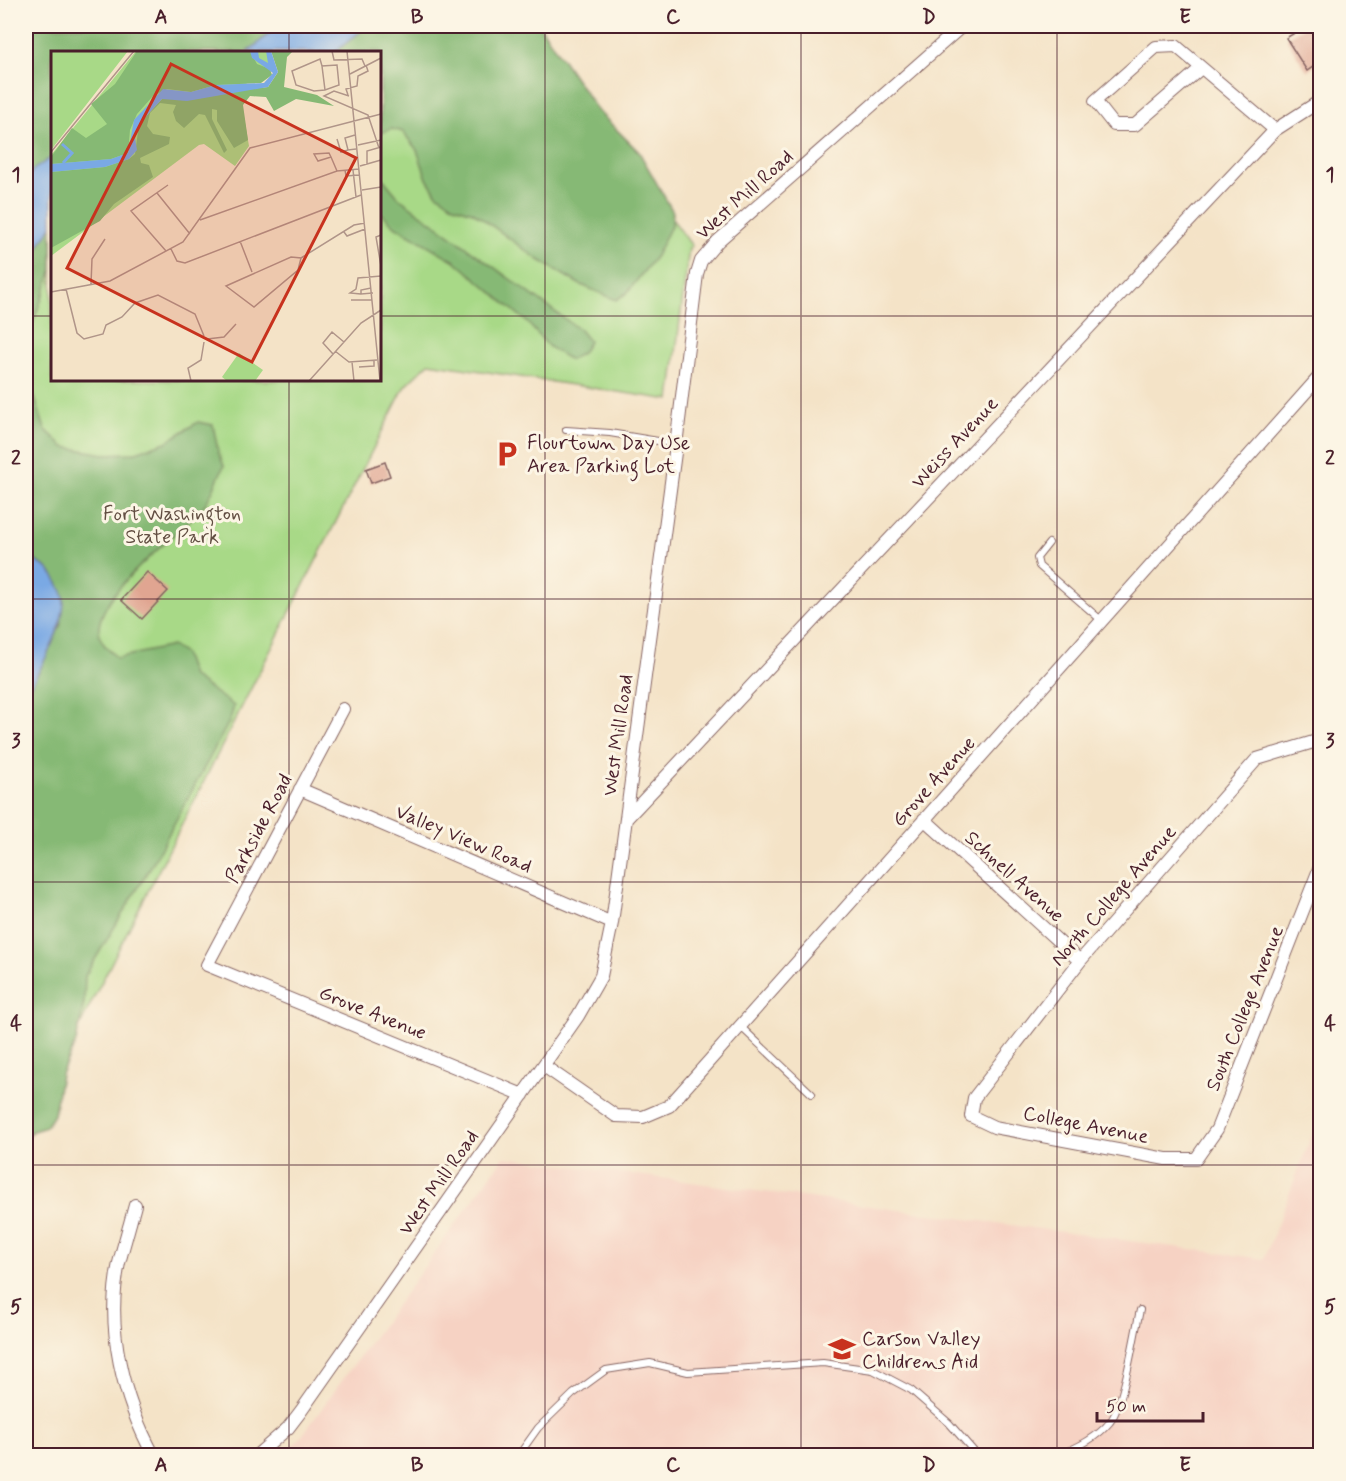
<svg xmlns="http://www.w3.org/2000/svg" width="1346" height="1481" viewBox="0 0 1346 1481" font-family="Mynerve,sans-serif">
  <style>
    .built { fill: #f6d2c3 }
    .green { fill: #a8d987; stroke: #797c59; stroke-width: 1.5; fill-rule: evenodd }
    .forest { fill: #86b974; stroke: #686c50; stroke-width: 1.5 }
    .water { fill: #7aa9e4; stroke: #626488; stroke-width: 1.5 }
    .building { fill: #e0a591 }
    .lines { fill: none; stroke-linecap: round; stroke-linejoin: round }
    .service-casing { stroke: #866462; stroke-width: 8 }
    .minor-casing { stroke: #866462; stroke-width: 14 }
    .service { stroke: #fff; stroke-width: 6 }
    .minor { stroke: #fff; stroke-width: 12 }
    .grid { fill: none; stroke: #4a1f2b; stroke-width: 1.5; stroke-opacity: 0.55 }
    .labels { text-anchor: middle; stroke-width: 6; stroke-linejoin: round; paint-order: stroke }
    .street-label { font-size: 20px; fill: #4a1f2b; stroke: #fcf5e5 }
    .poi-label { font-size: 20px; fill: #4a1f2b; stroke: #fcf5e5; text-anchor: start }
    .park-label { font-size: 20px; fill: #624e42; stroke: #fcf5e5 }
    .inset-river { fill: none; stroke: #7aa9e4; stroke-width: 3 }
    .inset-road { fill: none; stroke: #b09589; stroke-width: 1.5 }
    .view { fill: #c8321e; fill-opacity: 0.15; stroke: #c8321e; stroke-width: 3 }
    .inset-edge { fill: none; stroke: #4a1f2b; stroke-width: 3 }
    .neatline { fill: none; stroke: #4a1f2b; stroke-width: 2 }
    .grid-label { font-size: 20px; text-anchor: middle; font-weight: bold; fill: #4a1f2b }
  </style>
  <rect width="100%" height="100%" fill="#fcf5e5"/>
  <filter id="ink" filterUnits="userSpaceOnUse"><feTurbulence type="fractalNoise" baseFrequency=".0167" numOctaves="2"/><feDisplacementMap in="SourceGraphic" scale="12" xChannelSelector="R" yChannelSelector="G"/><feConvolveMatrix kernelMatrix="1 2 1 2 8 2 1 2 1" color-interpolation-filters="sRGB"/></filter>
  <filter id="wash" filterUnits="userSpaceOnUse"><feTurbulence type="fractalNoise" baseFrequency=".008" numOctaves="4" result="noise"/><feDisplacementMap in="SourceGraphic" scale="24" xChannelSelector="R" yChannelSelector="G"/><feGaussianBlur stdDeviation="1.35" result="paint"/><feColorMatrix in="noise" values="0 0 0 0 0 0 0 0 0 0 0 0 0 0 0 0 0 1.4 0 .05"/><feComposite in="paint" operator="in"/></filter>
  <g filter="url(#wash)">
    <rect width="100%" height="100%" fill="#f4e3c7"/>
    <path class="built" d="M1320,1114v341l-1041,1 20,-16 205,-283 760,102z"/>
    <path class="green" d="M26,26h505l161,220 -3,2 -19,152 -241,-37 -24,23 -319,627 -60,130zM52,52h328v328h-328z"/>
    <path class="forest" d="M26,26h252l-30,26h-196v105l-26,24z
      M367,26h173l57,84 42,42 34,60 -1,12 -16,32 -29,37 -11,7 -37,-16 -40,-24 -66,-48 -19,-6 -18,-13 -9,-14 -10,-29 -14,-18 -11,-3 -12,4v-81h-45z
      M380,175l19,23 181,132 9,11 -7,12 -12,7 -21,-13 -23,-26 -71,-60 -59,-34 -16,-15z
      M52,226v45l-26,70 3,39 16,49 19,18 40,7 29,-1 33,-11 32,-20 15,3 5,26 6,15c-7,13 -12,30 -21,41 -25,29 -107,85 -104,125 1,11 11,19 18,26l55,-12 12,8 8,22 42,30 -4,14 -77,143 -68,113 -1,27 -8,39 -15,32 -7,41 -8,12 -16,5 -4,4v-443l14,-23 21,-46 -14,-56 -21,-13v-280l13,-29z"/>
    <path class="water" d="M278,26h89l-32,26h-87z
      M52,157v69l-13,20 -13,29v-94l7,-11z
      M26,555c7,6 17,9 23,15 6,7 14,20 15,29 1,26 -24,72 -38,94z"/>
    <g id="blocks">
      <path class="building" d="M1306,26h8l6,9v27l-13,9 -21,-33z
        M385,462l5,14 -19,7 -5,-14z
        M147,572l21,19 -26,28 -21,-19z"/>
    </g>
  </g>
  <g filter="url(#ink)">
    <use href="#blocks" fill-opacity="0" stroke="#866462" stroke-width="1.5"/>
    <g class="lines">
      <defs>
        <path id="service" d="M566,430l44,3 66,11
          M1049,543l-12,15 2,8 62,54
          M740,1026l72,68
          M518,1456l20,-28 35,-34 33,-24 44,-7 38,9 135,-9 50,7 38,20 38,33 29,33
          M1055,1456c20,-7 41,-17 55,-34 14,-18 24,-86 30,-112"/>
        <path id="minor" d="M1201,68l-66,57h-21l-19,-24 61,-54 20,-1 99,84
          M343,709l-136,256 316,130
          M1320,740l-63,19 -177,202 -106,137 -3,18 23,11 172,32h30l21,-30 103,-262
          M300,789l312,134
          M626,819l649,-689 45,-29
          M924,819l156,142
          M544,1066l72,50 27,1 26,-11 651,-730
          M135,1205c-5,19 -11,39 -16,58 -14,65 4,136 35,193
          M256,1456l32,-28 13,-17 277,-395 23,-40 11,-53 64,-478 21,-171 4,-13 17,-20 244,-215"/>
      </defs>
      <use href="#service" class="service-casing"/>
      <use href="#minor" class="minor-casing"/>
      <use href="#service" class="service"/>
      <use href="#minor" class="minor"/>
    </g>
  </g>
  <path class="grid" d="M289,26v26M545,26v1430M801,26v1430M1057,26v1430M26,316h26M380,316h940M289,380v1076M26,599h1294M26,882h1294M26,1165h1294"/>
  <defs>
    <symbol id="parking-bare" viewBox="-9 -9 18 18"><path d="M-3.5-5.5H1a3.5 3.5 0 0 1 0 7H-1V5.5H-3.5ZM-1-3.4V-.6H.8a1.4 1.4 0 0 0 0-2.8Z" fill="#c8321e" stroke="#fcf5e5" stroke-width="2.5" paint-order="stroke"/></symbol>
    <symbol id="school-bare" viewBox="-9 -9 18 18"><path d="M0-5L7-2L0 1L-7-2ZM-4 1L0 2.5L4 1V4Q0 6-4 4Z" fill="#c8321e" stroke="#fcf5e5" stroke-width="2.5" paint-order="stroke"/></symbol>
  </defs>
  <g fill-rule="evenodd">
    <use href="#parking-bare" x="488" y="435" width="38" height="38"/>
    <use href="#school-bare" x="823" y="1330" width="38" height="38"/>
  </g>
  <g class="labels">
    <g class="street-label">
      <text transform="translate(744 194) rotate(-42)" y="7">West Mill Road</text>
      <text transform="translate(954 442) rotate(-47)" y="7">Weiss Avenue</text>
      <text transform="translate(617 735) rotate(-82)" y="7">West Mill Road</text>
      <text transform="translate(933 781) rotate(-48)" y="7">Grove Avenue</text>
      <text transform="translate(258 828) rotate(-62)" y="7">Parkside Road</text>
      <text transform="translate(464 838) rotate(23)" y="7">Valley View Road</text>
      <text transform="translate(1015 876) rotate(42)" y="7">Schnell Avenue</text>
      <text transform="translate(1113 895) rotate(-49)" y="7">North College Avenue</text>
      <text transform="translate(1244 1008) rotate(-68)" y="7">South College Avenue</text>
      <text transform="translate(373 1012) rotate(22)" y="7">Grove Avenue</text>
      <text transform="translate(1086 1124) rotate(11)" y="7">College Avenue</text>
      <text transform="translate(438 1182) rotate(-55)" y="7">West Mill Road</text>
    </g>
    <g class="poi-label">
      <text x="527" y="449">Flourtown Day Use<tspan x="527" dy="23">Area Parking Lot</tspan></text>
      <text x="862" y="1345">Carson Valley<tspan x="862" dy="23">Childrens Aid</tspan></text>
    </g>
    <g class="park-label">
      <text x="172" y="520">Fort Washington<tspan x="172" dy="23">State Park</tspan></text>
    </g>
  </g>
  <g transform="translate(51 51)">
    <rect width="330" height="330" fill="#f4e3c7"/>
    <path d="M0,0h77l-77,99zM85,0h134l5,16 -36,21 10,58 -14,20 -31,-22 -5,1 -148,111v-101zM188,302l24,17 -8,11h-28l-5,-4z" fill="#a8d987"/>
    <path d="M86,0h113l7,13 13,5 2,6 -11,8 -45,2 -25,7 -24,-3 -14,7 -16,18 -7,16 -2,23 -17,6 -60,5v-7l21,-29 14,10 21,-14 -16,-20 24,-20zM220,0h22l-6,6 -3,30 33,8 17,11 -38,-7 -22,12 -8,-14 -16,-1 -7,9 5,35 -14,8 -17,-27v-11l-5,-1v10l15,31 -3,3 -19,-38 -6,-1 -15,14 -8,-7 -3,-9 3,-7 -16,-2 -10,10 -3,13 6,8 17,3 -1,7 -29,14 1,5 8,2 4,12 -39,27 -14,17 -49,27v-76l54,-5 24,-8 6,-5 4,-30 23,-25 106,-12 10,-15z" fill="#86b974"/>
    <path d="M207,0l1,7 9,5 -2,-12h5l7,21 -10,15 -81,14 -25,-2 -23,25 -4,14 2,12 -8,9 -24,8 -54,5v-8l60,-5 17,-6 6,-33 29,-31 28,3 25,-7 48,-2 9,-10 -21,-15 -2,-7z" fill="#7aa9e4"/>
    <path class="inset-river" d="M11,93l10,9 -9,10"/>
    <path class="inset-road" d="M281,0l2,9 28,-1 3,7M296,0l33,330M286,14l2,20 -14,5 -3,-24zM271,15l-2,-7 -28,12 4,14 18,6 11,-1M299,23l31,-16M297,44l-2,-6 11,-3 1,-10 10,-5 -2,-6M298,45l-15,-5 -10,5 44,19 11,33M304,84l-10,3 3,12 8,-1M286,88l4,13 7,-2M307,94l23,-5M0,101l83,-101M280,106l-13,4 -4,-7 15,-1 2,4 6,14M316,113v-13l14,-4M309,115l21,-6M294,119l1,6 13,-1M302,119l3,27M311,139l19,-3M106,142l33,41M149,169l137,-49 22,-2M293,181l3,4 18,-7M330,184l-5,2 5,29M189,190l12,31M120,198l6,12 8,2 176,-68M115,200l-35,-40 37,-26M240,206l10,1 -3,12 -44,37 -28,-21zM250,207l53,-33 11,-2M40,233l1,-25 13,-20M320,237l-10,2v4l12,-1M15,238l11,44 7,6 19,-5 3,-9 16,-8 13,-14 23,-8 37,19 9,22M0,241l59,-11 73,-39 67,-94 131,-34M310,243l-11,-1 6,-4 2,-11 23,-2M300,249h21M156,288l17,-2 12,-13M284,300l14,11 28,-2M282,303l-10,-11 9,-11 12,10M301,311l2,19M308,316l15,-1v-5M140,330l-3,-13 13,-8 3,-18M258,330l52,-58 20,-13"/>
    <path class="view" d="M120,13l185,94 -104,204 -185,-94z"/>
    <rect width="330" height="330" class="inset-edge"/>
  </g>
  <rect width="1346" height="1481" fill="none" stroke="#fcf5e5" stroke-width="66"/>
  <path d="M1097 1412v9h106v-9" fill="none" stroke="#4a1f2b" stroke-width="3"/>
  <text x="1106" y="1412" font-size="18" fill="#4a1f2b" stroke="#fcf5e5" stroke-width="4.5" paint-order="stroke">50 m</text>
  <rect x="33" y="33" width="1280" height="1415" class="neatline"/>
  <g class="grid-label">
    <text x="161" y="23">A</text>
    <text x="417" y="23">B</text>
    <text x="673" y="23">C</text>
    <text x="929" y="23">D</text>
    <text x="1185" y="23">E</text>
    <text x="16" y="181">1</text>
    <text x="1330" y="181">1</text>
    <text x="16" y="464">2</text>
    <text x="1330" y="464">2</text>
    <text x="16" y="747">3</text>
    <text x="1330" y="747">3</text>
    <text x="16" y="1030">4</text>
    <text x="1330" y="1030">4</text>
    <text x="16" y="1313">5</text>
    <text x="1330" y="1313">5</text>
    <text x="161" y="1471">A</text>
    <text x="417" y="1471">B</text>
    <text x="673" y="1471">C</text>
    <text x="929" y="1471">D</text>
    <text x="1185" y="1471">E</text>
  </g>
</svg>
